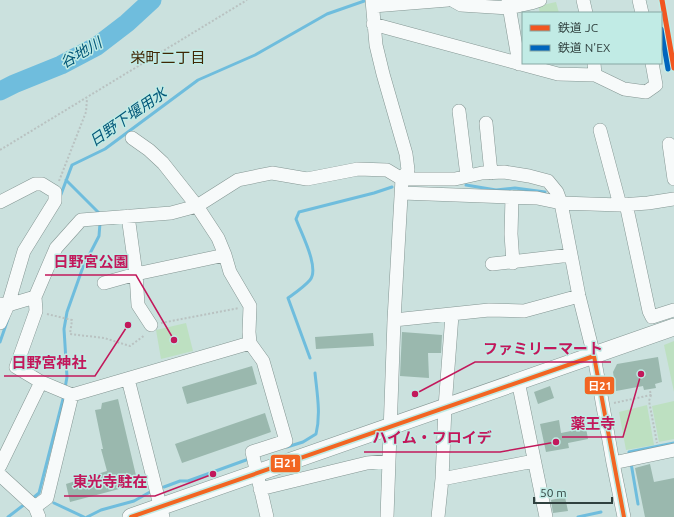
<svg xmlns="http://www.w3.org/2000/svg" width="674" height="517" viewBox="0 0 674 517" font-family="Ubuntu,'Noto Sans JP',sans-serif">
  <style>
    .green { fill: #bde0c1 }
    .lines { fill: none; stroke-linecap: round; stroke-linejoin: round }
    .stream { stroke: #6fbddd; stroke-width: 3 }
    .river { stroke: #6fbddd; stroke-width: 19 }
    .building { fill: #9ab8ae }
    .minor-casing { stroke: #849693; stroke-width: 14 }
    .major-casing { stroke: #849693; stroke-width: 18 }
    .path { stroke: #b9c2c1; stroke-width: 2; stroke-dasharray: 2 2; stroke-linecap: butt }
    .minor { stroke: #f7fafa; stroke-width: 13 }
    .major { stroke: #f7fafa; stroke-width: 17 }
    .bus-1-casing { stroke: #c1ebe5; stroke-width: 7 }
    .bus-1 { stroke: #f26522; stroke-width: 4 }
    .rail-1-casing { stroke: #c1ebe5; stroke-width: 8 }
    .rail-2-casing { stroke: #c1ebe5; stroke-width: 8 }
    .rail-1 { stroke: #f15620; stroke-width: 5 }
    .rail-2 { stroke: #0065bd; stroke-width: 5 }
    .labels { text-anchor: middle; stroke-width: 3; stroke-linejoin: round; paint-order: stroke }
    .water-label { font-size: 15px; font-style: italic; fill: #035879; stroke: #c1ebe5 }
    .neighbourhood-label { font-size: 15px; fill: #3f2603; stroke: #c1ebe5 }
    .leader { fill: none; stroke: #c2185b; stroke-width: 1.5 }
    .callout-dot { fill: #c2185b; stroke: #c1ebe5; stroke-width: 1.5 }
    .callout-label { font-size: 15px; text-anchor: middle; font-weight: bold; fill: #c2185b; stroke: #c1ebe5; stroke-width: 3; stroke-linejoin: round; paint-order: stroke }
    .line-badge { stroke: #c1ebe5; stroke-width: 1.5 }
    .badge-label { font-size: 11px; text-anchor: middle; font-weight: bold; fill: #fff }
  </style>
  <rect width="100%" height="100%" fill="#cbe1de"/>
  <path class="green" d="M556,2l3,11h-19l-2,-7z
    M186,323l7,28 -32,8 -5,-29z
    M674,341v51l-10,-47z
    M674,401v38l-15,3 -7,-36z
    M647,405l7,40 -28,5 -7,-38z"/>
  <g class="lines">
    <path class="stream" d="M66,180l33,33v2
      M466,185l30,5 19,-2 30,4
      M60,197l12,-32 33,-16 93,-69 57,-25 72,-41 40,-14
      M0,342l8,-23
      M310,358l-22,-60c7,-5 16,-11 22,-18 10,-12 -9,-47 -14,-61l3,-7 75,-19 18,-6
      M65,388l2,-11 -3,-48 3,-17 16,-45 16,-31 1,-13
      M287,447l16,-5 13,-8c5,-20 1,-41 -1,-61
      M629,455v-3l45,-9
      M631,463l7,41
      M164,487l16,-6h8l58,-21
      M33,498l6,-5 25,-98
      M54,503l30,14
      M8,517l17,-13
      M87,517l14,-7 33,-9 16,-9
      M578,517l23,-5"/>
    <path class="river" d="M0,91l14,-7 47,-19 36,-19 30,-23 25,-23"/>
  </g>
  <path class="building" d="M402,332l40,3 -1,18h-13l1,25 -29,-2z
    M373,333l1,13 -58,3 -1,-12z
    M658,357l4,25 -7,2 1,4 -12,2 -1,-4 -27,5 -3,-19 4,-8z
    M252,366l5,18 -70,20 -5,-17z
    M550,386l4,12 -16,6 -4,-12z
    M118,399l20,85 -68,18 -4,-18 41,-13 -6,-22h2l-8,-39 6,-1 1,-6z
    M265,413l6,19 -89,31 -7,-19z
    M559,420l2,13 25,-5 2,11 -20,4 1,5 -23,4 -6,-28z
    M650,464l4,18 20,-4v39h-29l-10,-49z
    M565,497l3,14 -15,2 -2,-13z"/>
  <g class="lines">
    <defs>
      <path id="minor" d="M372,0l4,45 7,29 23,80 2,16 -6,9
        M452,0l9,5 48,3 22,-5 9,-3
        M508,0l11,64
        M583,0l3,13
        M639,0l3,13
        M373,6l75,-6
        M373,24l185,50 37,1 29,14 22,3 10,-7 -4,-22
        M594,63l1,12
        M459,111l8,65
        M486,123l5,50
        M600,130l20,75
        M132,138l17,12 14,13 34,43 21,32 7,17 5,17 20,34 -1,26 1,11 13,18 23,80 -34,11 15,65
        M669,144l5,35
        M402,179h53l27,-6 22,-1 25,4 19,5 9,11 4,11 18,93 15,60 19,107 11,54
        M402,193l135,5 24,5 59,2 28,-2 26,-4
        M512,197l-1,37 2,29
        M0,202l35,-18h7l13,8v9l-31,50 -16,54 -8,18
        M626,204l23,107 3,6 22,-7
        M128,216l8,58 2,31 13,20
        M492,264l79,-9
        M104,283l32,-9 89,-19
        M35,297l1,14 -20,56 25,15 31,13
        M0,304l8,1 27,-8 21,-49 25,-28 90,-7 26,-7 41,-26 34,-7 35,6 51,-10 29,1 15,9 -8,141 -7,197
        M394,320l95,-10 35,1 55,-15
        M128,379l35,138
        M518,381l28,136
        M613,463l61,-13
        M0,466l41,-84
        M0,475l35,32
        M442,479l92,-18
        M260,489l107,-26 22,-2
        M39,517l-4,-10 12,-9 25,-103 178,-52
        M438,517l4,-38 3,-72 7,-92"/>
      <path id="major" d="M131,517l543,-190"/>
    </defs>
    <use href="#minor" class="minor-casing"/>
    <use href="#major" class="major-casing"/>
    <path class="path" d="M0,150l247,-150
      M59,181l27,-69 1,-13
      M47,314l25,6 -2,14 34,4 26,8 15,-11
      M161,323l78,-15
      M651,395l-2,6 8,42
      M614,403l37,-8 -1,-4"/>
    <use href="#minor" class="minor"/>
    <use href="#major" class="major"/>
    <defs>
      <path id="bus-1" d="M131,517l463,-161 30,161"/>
    </defs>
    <use href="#bus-1" class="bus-1-casing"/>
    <use href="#bus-1" class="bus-1"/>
    <defs>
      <path id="rail-1" d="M662,0l12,68"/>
      <path id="rail-2" d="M661,29l7,40"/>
    </defs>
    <use href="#rail-1" class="rail-1-casing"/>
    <use href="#rail-2" class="rail-2-casing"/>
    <use href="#rail-1" class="rail-1"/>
    <use href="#rail-2" class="rail-2"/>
  </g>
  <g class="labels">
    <g class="water-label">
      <text transform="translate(81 53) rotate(-30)" y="5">谷地川</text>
      <text transform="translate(128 117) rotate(-35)" y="5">日野下堰用水</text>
    </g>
    <g class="neighbourhood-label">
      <text x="168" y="63">栄町二丁目</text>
    </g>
  </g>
  <path class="leader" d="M174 340L136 275H45M415 394L475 362H611M128 325L95 376H4M641 374L623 437H562M556 442L500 452H364M213 474L155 496H64"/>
  <g class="callout-dot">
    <circle cx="174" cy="340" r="4"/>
    <circle cx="415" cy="394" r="4"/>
    <circle cx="128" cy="325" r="4"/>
    <circle cx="641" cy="374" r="4"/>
    <circle cx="556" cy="442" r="4"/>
    <circle cx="213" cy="474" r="4"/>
  </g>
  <g class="callout-label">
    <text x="91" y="267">日野宮公園</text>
    <text x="543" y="354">ファミリーマート</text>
    <text x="49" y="368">日野宮神社</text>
    <text x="593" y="429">薬王寺</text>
    <text x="432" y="443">ハイム・フロイデ</text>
    <text x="110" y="487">東光寺駐在</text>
  </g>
  <g class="line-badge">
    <rect x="584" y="376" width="31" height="19" rx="4" fill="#f26522"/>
    <rect x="270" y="454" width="31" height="19" rx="4" fill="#f26522"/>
  </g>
  <g class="badge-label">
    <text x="600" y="390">日21</text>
    <text x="285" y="467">日21</text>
  </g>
  <rect x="522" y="12" width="140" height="52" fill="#c1ebe5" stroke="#87a7a3"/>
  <rect x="530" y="25" width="20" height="6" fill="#f15620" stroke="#87a7a3"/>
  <text x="558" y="32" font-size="12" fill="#30413f">鉄道 JC</text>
  <rect x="530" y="45" width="20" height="6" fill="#0065bd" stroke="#87a7a3"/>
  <text x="558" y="52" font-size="12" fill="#30413f">鉄道 N'EX</text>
  <path d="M534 497v6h78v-6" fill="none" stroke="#30413f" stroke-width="2"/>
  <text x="540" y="497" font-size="12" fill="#30413f" stroke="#c1ebe5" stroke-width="3" paint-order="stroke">50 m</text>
</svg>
